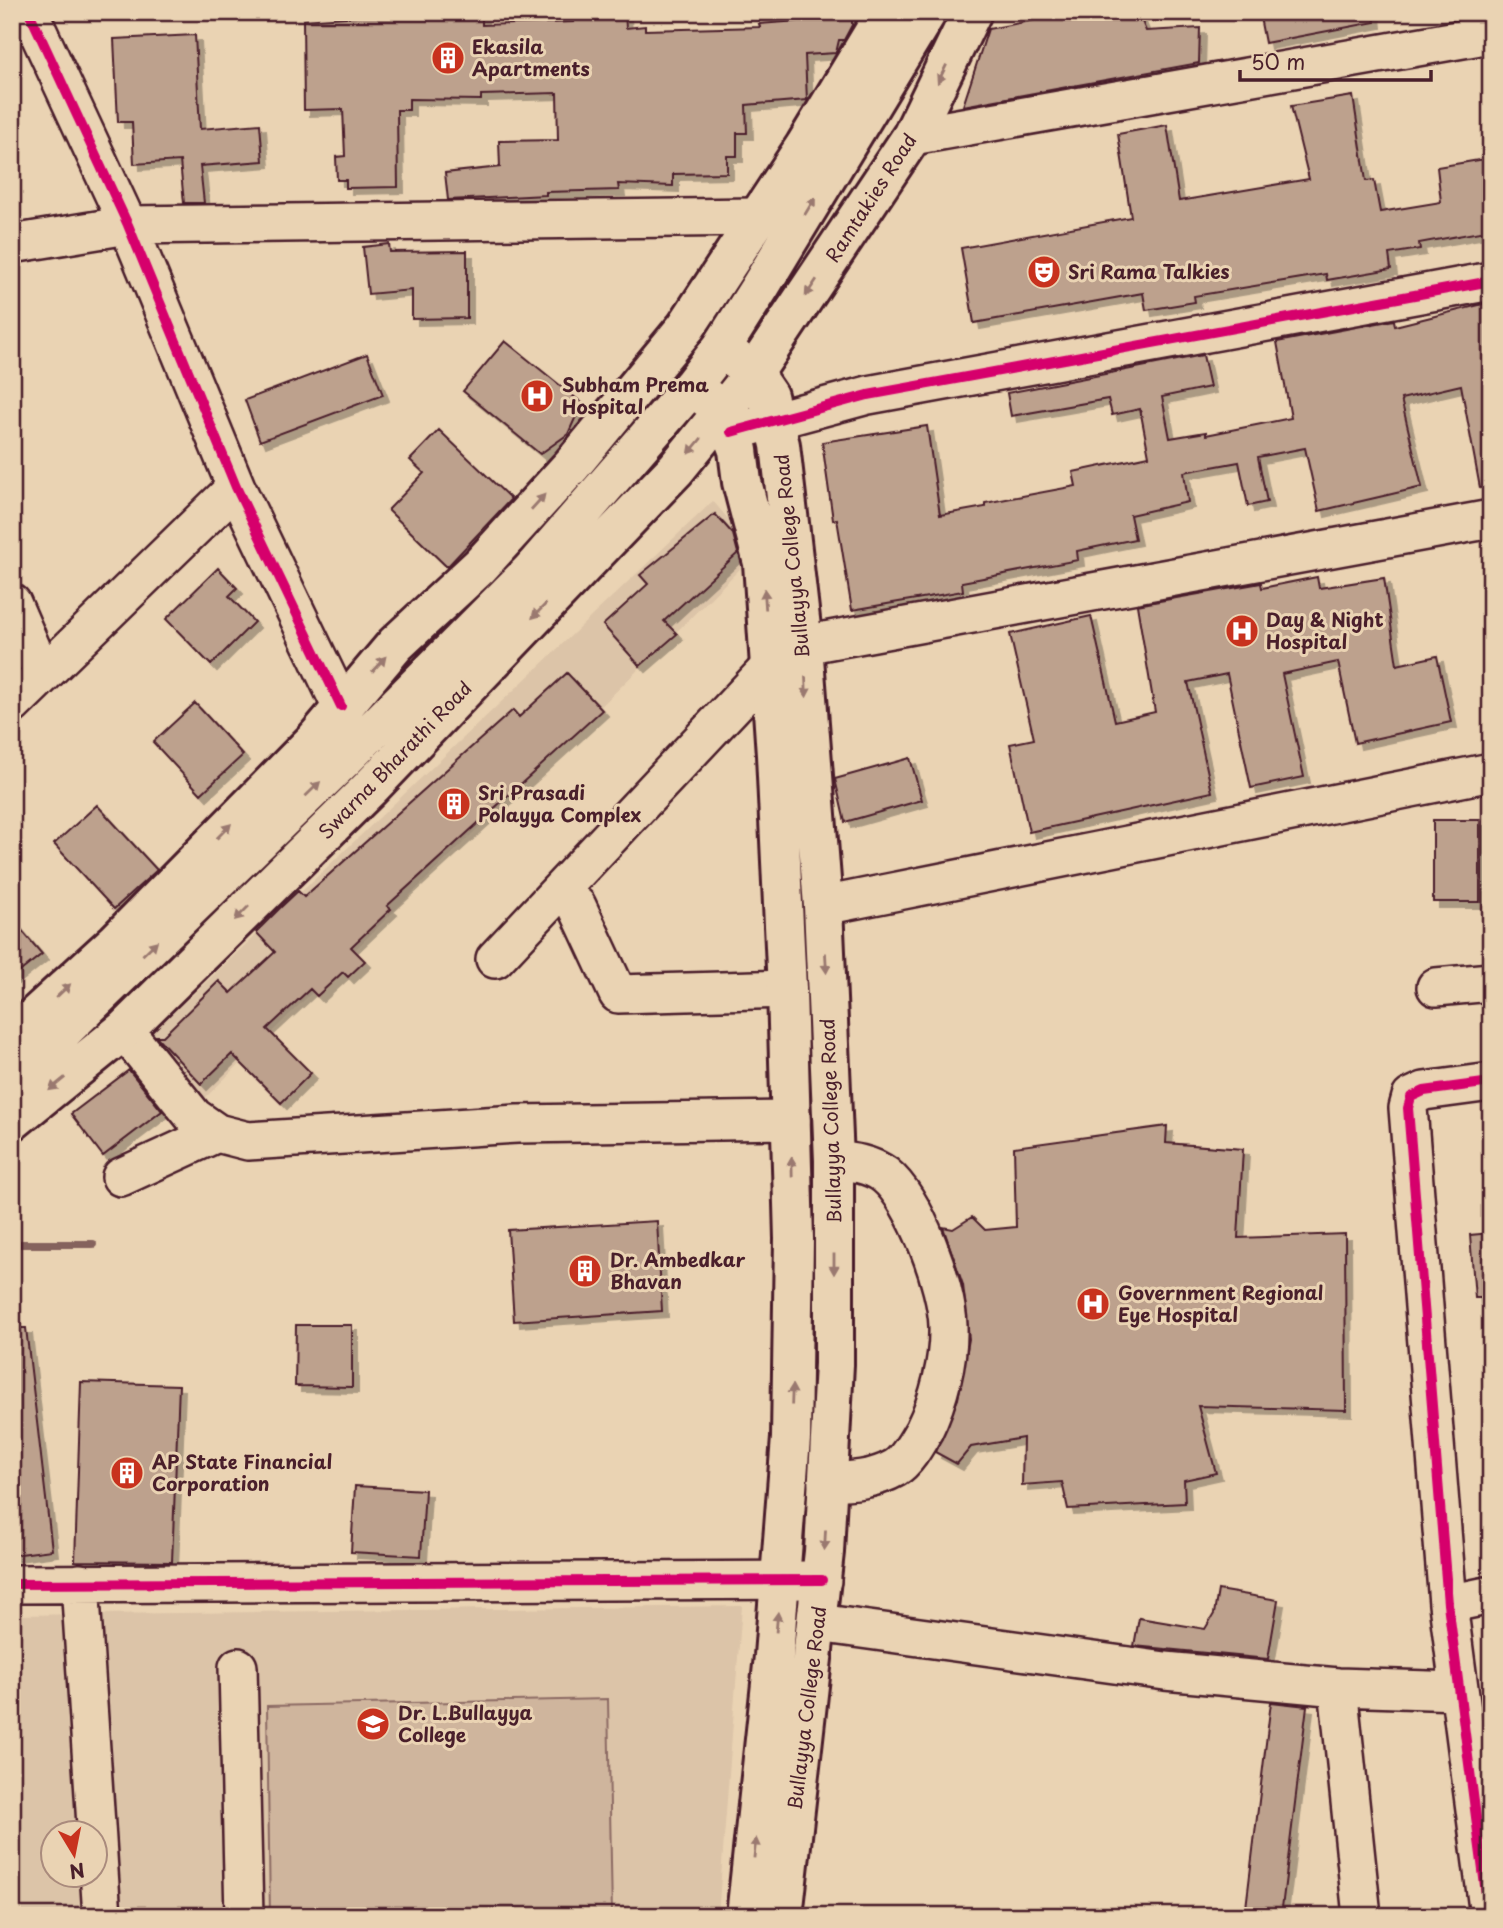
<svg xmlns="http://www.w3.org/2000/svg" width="1503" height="1928" viewBox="0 0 1503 1928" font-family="'Playpen Sans',sans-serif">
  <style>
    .built { fill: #dcc4a8; fill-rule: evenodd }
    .green { fill: #cfb59d; stroke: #8c6a64; stroke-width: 2 }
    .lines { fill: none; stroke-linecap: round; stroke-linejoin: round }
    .stream { stroke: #85625d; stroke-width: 8 }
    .building { fill: #bda18d; stroke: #4a1f2b; stroke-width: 2; filter: url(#shadow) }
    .minor-casing { stroke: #4a1f2b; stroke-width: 42 }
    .major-casing { stroke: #4a1f2b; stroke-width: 44 }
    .minor { stroke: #ead3b3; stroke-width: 37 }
    .major { stroke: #ead3b3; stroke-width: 38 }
    .cycleway-casing { stroke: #ead3b3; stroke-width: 15 }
    .cycleway { stroke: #d6006c; stroke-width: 10 }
    .oneway { fill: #9a796f }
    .labels { text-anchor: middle; stroke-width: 6; stroke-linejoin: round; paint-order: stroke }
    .poi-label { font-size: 19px; font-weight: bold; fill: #4a1f2b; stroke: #ead3b3; text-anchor: start }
    .street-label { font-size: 19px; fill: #4a1f2b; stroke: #ead3b3 }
  </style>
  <defs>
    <filter id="shadow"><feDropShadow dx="6" dy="6" stdDeviation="0" flood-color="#0004"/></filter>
  </defs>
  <rect width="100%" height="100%" fill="#ead3b3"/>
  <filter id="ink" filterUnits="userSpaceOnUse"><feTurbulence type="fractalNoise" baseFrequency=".0143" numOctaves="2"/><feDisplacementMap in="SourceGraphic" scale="14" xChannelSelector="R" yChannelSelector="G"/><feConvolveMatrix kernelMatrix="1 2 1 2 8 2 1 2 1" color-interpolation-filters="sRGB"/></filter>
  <g filter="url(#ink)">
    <path class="built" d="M713,501l33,39 4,19 -549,543 -56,-62z
      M742,1606l-24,310h-706v-301zM52,1834h42v42h-42z"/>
    <path class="green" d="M608,1699l4,217h-342l-3,-210z"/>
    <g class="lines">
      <path class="stream" d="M12,1244h81"/>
    </g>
    <path class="building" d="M625,12l1,16 19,-2v4l115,-3 -1,-3 93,-7v8l-8,15h-5l-3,13 -31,2 2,45 -61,5 1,28h-10v23h-10v17l-54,1v12l-55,-2 1,6 -73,2v3l-98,5 -3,-27 55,-6 -1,-26 59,-1 -1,-47 -76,2v5l-72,-1v11h-12l1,77 -52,1v-8h-9l-1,-23 9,-1 -2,-47 -39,1 -1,-90 102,-7 77,3v9l92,-3 -1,-7z
      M1076,12h62l8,19 54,-3 -1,35 -236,43 25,-77z
      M1259,12h115l1,10 -110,21z
      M195,35l5,94 60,-5 3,37 -63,5 4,37h-20l-4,-42 -46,3 -2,-42h-14l-4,-83z
      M1353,96l13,85 8,-1 6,32 61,-10 -4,-35 54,-9v72l-72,13 1,6 -31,5 2,15 -64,11 -1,-6 -132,22 1,6 -49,8 -3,-17 -169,30 -13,-75 170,-31 -13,-83 49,-9 12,76 130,-22 -18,-73z
      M389,244l1,8 77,-1v67l-55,1v-29l-44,4 -5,-47z
      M1491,302v185l-11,1 -19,-103 -60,14 21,88 -103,24 -14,-63 -47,9 9,45 -19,4 -9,-44 -55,10 4,30 -58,13 5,24 -58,12 1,9 -116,22 1,9 -111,19 -15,-91 -4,1 -11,-78 105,-16 13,89 45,-8v-4l91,-17 -3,-14 76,-16 -9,-47 -28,6 -4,-16 -97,17 -4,-23 196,-38 7,32 -48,10 8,41 36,-6v3l85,-17 -14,-76 117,-22 1,6z
      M505,341l77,62 -14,31 -28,20 -77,-63z
      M367,354l16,41 -123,46 -15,-41z
      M439,430l72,69 -64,68 -59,-57 36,-37 -14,-13z
      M715,514l18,20 5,19 -74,68 13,13 -37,32 -37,-41 45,-41 -8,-9z
      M218,568l19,20 -8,8 25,26 -43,43 -45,-46z
      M1317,577l2,11 65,-10 13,87 40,-9 14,66 -96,21 -17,-81 -56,12 22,103 -53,11 -24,-114 -39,8 24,110 -183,40 -19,-88 24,-5 -24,-105 81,-18 24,105 40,-9 -18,-107 124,-22 1,5z
      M567,673l35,37 -215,196 4,3 -40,38 14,14 -17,16 -5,-5 -26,24 -7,-7 -43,40 44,44 -30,30 -49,-49 -31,30 -45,-48h7l56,-55 12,12 44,-41 -19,-20 25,-25 17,-16 6,6 209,-187 6,7z
      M195,703l48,52 -42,39 -48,-52z
      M910,758l12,42 -77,22 -10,-43z
      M97,805l60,65 -43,39 -60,-65z
      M1433,820h47v82h-47z
      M12,919l30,35 -30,24z
      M129,1070l33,41 -59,45 -32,-42z
      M1167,1126l-1,17 77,6 -5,89 107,-4 1,176 -148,-4 18,67 -32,7 1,23 -117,6 -6,-27 -40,3 1,-47 -52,9 -14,17 -22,-12 23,-53 11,-60 -6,-54 -20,-58 10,2 19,-12 13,13 31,-3 -2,-80z
      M657,1221l5,90 -148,10 -6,-91z
      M1491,1233v65h-16l-5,-63z
      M296,1325h56v62l-57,-1z
      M12,1328h14l26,222 -40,5z
      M81,1382l98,3 -7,177 -97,-1z
      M355,1486l70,4 -4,66 -70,-4z
      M1218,1590l60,10 -10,59 -134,-13 5,-28 66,11 9,-15z
      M1271,1702l36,4 -26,210h-36z"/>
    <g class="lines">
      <defs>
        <path id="minor" d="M29,12l99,213 108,262 105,219
          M912,136l579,-102
          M12,244l116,-19 629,-8
          M731,432l137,-37 623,-114
          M12,603l31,72
          M803,645l688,-126
          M12,705l224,-218
          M577,906l41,88 169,-5
          M823,906l668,-134
          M495,959l275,-292
          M1436,987l55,-5
          M124,1030l70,87 23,16 31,8 269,-17 274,-4
          M121,1177l96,-44
          M827,1482c24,-1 47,-2 68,-14 12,-7 22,-26 29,-38 15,-30 25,-70 24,-104 -1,-39 -32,-126 -63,-151 -15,-11 -33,-13 -51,-15
          M80,1583l22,333
          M12,1584l810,-4
          M1448,1604l43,-9
          M818,1623l347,48 173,16 121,4
          M238,1667l6,249
          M1338,1687l24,229
          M1489,1916l-41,-312 -40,-496 3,-11 13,-6 67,-9"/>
        <path id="major" d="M722,347l31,27 15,22 12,49 23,200 20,261 11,254v204l-10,188 -41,364
          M692,386l31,25 15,39 4,32 21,81 13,192 11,234 7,250 -3,199 -17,218 -28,260
          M12,1037l104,-95 199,-202 81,-96 84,-78 92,-101 114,-138 119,-181 81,-134
          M12,1080l334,-323 185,-186 161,-185 30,-39 38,-60 167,-275
          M12,1121l112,-91 246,-242 306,-319 77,-95 159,-238 60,-124"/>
      </defs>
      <use href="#minor" class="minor-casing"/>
      <use href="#major" class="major-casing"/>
      <use href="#minor" class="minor"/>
      <use href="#major" class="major"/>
      <defs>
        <path id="cycleway" d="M29,12l99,213 108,262 105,219
          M731,432l137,-37 623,-114
          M12,1584l810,-4
          M1489,1916l-41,-312 -40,-496 3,-11 13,-6 67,-9"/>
      </defs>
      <use href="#cycleway" class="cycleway-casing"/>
      <use href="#cycleway" class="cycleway"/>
    </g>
    <defs><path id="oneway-solid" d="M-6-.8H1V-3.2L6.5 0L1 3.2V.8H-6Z" transform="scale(1.75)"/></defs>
    <g class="oneway">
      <use href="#oneway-solid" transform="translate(942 74) rotate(116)"/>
      <use href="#oneway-solid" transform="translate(810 206) rotate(-59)"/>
      <use href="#oneway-solid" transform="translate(811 288) rotate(124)"/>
      <use href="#oneway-solid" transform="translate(695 446) rotate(130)"/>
      <use href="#oneway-solid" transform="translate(538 502) rotate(-48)"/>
      <use href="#oneway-solid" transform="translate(765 599) rotate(-94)"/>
      <use href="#oneway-solid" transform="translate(539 611) rotate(134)"/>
      <use href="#oneway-solid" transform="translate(379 664) rotate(-48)"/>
      <use href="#oneway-solid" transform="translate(806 687) rotate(87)"/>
      <use href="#oneway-solid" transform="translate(313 789) rotate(-44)"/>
      <use href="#oneway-solid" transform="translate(224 831) rotate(-45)"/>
      <use href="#oneway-solid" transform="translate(242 913) rotate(135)"/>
      <use href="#oneway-solid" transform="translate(150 948) rotate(-44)"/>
      <use href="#oneway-solid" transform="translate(826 963) rotate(87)"/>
      <use href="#oneway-solid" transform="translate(63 991) rotate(-43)"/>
      <use href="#oneway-solid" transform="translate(57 1084) rotate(141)"/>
      <use href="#oneway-solid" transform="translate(792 1167) rotate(-91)"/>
      <use href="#oneway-solid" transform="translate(834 1264) rotate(90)"/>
      <use href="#oneway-solid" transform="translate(792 1395) rotate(-88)"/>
      <use href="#oneway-solid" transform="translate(825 1540) rotate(93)"/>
      <use href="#oneway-solid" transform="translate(777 1622) rotate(-85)"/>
      <use href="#oneway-solid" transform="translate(755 1848) rotate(-84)"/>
    </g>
  </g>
  <defs>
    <symbol id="building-disc" viewBox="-11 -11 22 22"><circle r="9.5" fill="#c8321e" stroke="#ead3b3"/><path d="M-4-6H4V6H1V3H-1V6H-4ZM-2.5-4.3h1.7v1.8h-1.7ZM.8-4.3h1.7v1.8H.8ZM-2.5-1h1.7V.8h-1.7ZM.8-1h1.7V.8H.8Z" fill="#fff"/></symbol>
    <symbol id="theatre-disc" viewBox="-11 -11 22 22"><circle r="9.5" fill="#c8321e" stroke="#ead3b3"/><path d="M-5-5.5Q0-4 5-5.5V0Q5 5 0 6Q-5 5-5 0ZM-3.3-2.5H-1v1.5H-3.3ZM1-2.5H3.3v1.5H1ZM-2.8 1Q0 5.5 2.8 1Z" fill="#fff"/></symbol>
    <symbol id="hospital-disc" viewBox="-11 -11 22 22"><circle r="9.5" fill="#c8321e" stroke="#ead3b3"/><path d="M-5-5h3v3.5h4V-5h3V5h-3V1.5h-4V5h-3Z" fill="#fff"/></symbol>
    <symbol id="university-disc" viewBox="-11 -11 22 22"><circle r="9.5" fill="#c8321e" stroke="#ead3b3"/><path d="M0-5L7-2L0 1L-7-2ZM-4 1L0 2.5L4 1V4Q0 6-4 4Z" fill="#fff"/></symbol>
  </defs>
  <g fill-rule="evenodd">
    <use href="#building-disc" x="429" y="39" width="38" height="38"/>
    <use href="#theatre-disc" x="1025" y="253" width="38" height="38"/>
    <use href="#hospital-disc" x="518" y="377" width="38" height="38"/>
    <use href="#hospital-disc" x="1223" y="612" width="38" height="38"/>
    <use href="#building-disc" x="435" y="785" width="38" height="38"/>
    <use href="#building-disc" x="566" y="1252" width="38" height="38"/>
    <use href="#hospital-disc" x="1074" y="1285" width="38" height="38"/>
    <use href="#building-disc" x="108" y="1454" width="38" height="38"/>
    <use href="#university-disc" x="354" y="1705" width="38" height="38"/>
  </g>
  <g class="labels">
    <g class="poi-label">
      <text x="472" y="54">Ekasila<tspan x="472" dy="22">Apartments</tspan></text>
      <text x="1068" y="279">Sri Rama Talkies</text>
      <text x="562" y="392">Subham Prema<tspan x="562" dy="22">Hospital</tspan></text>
      <text x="1266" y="627">Day &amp; Night<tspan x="1266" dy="22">Hospital</tspan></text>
      <text x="478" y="800">Sri Prasadi<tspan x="478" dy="22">Polayya Complex</tspan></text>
      <text x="610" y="1267">Dr. Ambedkar<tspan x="610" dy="22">Bhavan</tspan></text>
      <text x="1118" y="1300">Government Regional<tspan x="1118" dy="22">Eye Hospital</tspan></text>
      <text x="152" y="1469">AP State Financial<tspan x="152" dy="22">Corporation</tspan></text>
      <text x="398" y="1720">Dr. L.Bullayya<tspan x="398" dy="22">College</tspan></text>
    </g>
    <g class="street-label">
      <text transform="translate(871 198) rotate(-57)" y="7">Ramtakies Road</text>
      <text transform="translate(792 556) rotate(-96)" y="7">Bullayya College Road</text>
      <text transform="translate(395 760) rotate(-46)" y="7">Swarna Bharathi Road</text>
      <text transform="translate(831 1121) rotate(-92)" y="7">Bullayya College Road</text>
      <text transform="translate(807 1708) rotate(-83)" y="7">Bullayya College Road</text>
    </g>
  </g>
  <rect width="1503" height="1928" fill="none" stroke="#ead3b3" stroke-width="42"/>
  <rect x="21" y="21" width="1461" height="1886" fill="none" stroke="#4a1f2b" stroke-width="2.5" filter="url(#ink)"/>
  <g transform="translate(74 1854) rotate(170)"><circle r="33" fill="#ead3b3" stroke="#aa8b7d" stroke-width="2"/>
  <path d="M0-5L12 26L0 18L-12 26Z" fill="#c8321e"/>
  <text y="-10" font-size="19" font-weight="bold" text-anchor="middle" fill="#4a1f2b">N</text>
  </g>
  <path d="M1240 70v10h191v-10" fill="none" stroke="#4a1f2b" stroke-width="3.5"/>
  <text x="1251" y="70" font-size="21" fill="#4a1f2b" stroke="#ead3b3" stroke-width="5" paint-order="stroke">50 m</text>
</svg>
